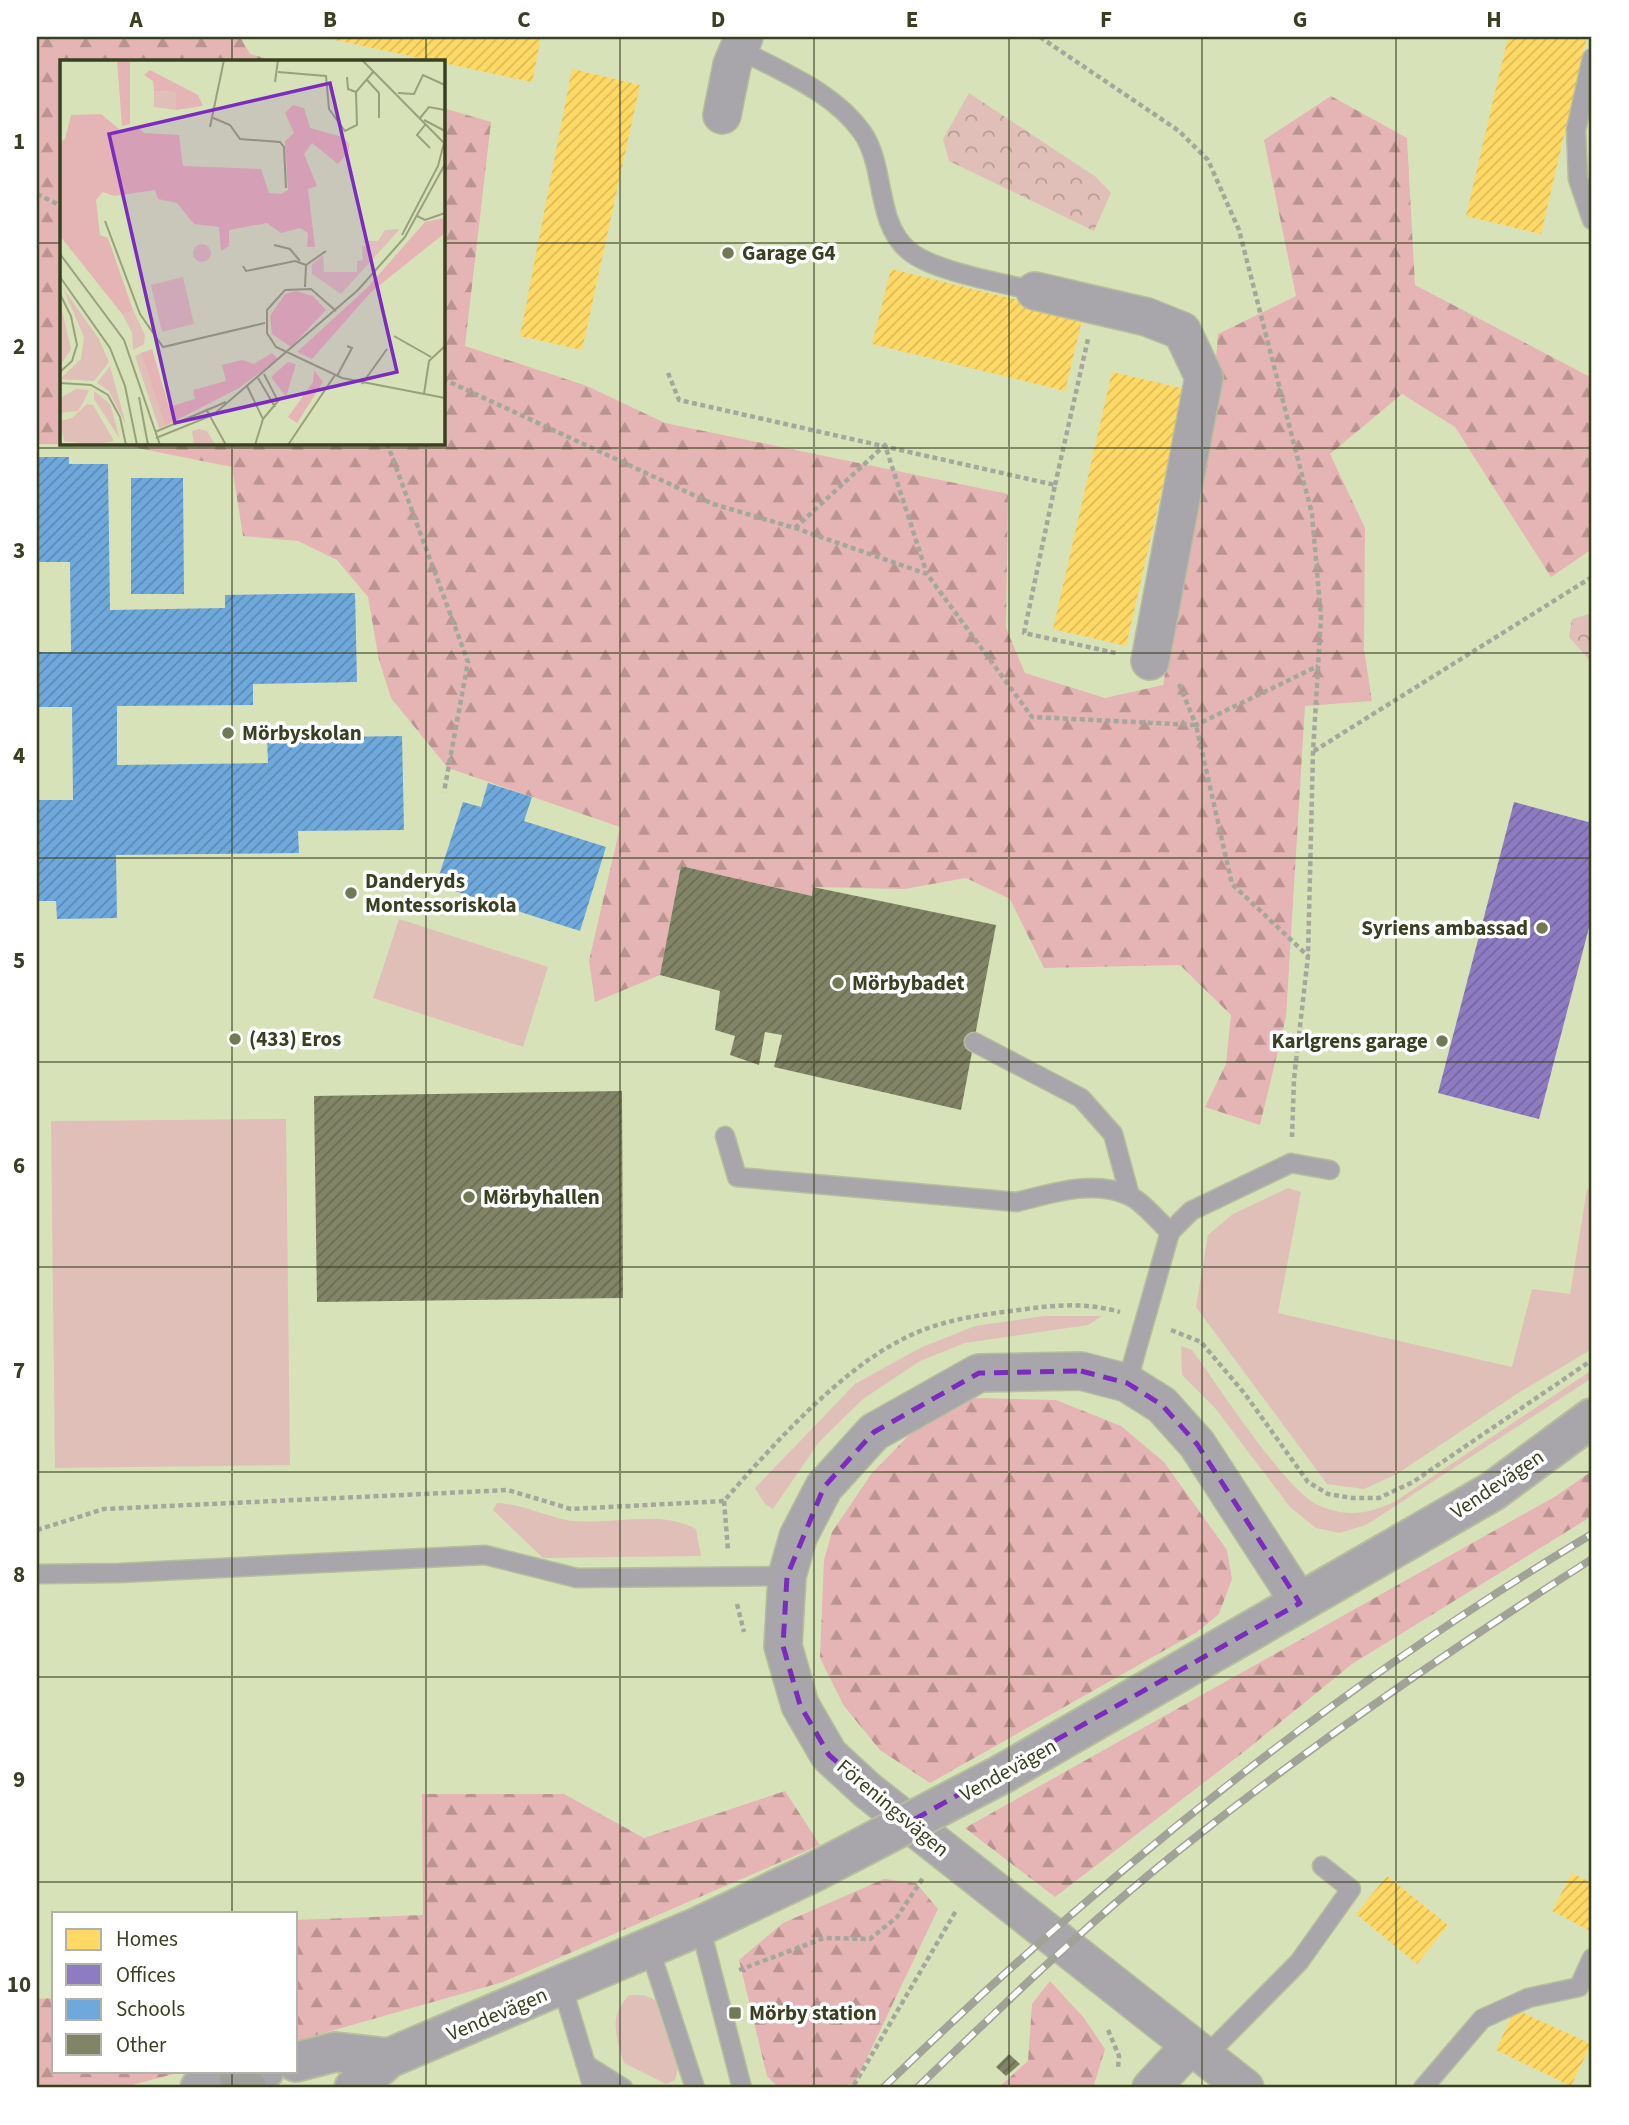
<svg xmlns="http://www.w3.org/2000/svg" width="1629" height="2125" viewBox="0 0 1629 2125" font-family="'Source Sans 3',sans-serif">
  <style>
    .grass { fill: #e0bfb8 }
    .forest { fill: url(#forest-firs) }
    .park { fill: url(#park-crowns) }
    .homes { fill: url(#homes-hatch) }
    .offices { fill: url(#offices-hatch) }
    .schools { fill: url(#schools-hatch) }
    .building { fill: url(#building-hatch) }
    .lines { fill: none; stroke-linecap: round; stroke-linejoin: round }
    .service-casing { stroke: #b7be9e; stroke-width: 21 }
    .minor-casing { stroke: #b7be9e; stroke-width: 40 }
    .tertiary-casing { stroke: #b7be9e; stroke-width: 42 }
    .motorway-casing { stroke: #b7be9e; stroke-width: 42 }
    .path { stroke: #a5a79c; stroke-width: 4.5; stroke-dasharray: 5 3.5; stroke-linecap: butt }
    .service { stroke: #a8a6ab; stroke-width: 18 }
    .minor { stroke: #a8a6ab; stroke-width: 37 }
    .tertiary { stroke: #a8a6ab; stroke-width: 38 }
    .motorway { stroke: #a1a09a; stroke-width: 38 }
    .rail-casing { stroke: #a1a298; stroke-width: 8 }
    .rail { stroke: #fff; stroke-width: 5; stroke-dasharray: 16; stroke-linecap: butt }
    .tertiary-bridge-casing { stroke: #b7be9e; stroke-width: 42; stroke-linecap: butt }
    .tertiary-bridge { stroke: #a8a6ab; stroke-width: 38 }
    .marked { fill: none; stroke: #7b2cbf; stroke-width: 5; stroke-dasharray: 14 9; stroke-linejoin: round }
    .grid { fill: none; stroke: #394021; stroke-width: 2; stroke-opacity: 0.55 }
    .poi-dot { fill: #717956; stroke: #fff; stroke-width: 2.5 }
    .labels { text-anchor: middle; stroke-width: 7; stroke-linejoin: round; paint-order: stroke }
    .poi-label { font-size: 21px; font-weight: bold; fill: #394021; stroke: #fff; text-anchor: start }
    .street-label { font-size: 21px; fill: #394021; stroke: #fff }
    .inset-road { fill: none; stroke: #98a17c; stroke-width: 2 }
    .view { fill: #7b2cbf; fill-opacity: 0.15; stroke: #7b2cbf; stroke-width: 3.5 }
    .inset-edge { fill: none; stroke: #394021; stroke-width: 3.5 }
    .neatline { fill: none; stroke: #394021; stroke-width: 2.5 }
    .grid-label { font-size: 23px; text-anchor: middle; font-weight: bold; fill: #394021 }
  </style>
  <defs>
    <pattern id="forest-firs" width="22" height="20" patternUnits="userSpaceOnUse" patternTransform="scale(1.75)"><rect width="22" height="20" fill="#e5b4b4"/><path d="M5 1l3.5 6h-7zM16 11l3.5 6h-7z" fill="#bb9492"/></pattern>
    <pattern id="park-crowns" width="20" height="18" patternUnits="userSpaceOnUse" patternTransform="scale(1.75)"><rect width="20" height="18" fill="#e0bfb8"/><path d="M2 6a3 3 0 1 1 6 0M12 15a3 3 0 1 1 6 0" fill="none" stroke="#b79d95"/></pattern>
    <pattern id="homes-hatch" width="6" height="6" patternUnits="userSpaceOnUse" patternTransform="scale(1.75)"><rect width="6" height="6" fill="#ffd966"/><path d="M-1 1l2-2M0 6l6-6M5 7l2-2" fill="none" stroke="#dbbb58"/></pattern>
    <pattern id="offices-hatch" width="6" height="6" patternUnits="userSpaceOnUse" patternTransform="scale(1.75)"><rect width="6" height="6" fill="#8e7cc3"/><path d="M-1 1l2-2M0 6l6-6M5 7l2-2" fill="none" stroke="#75679e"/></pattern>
    <pattern id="schools-hatch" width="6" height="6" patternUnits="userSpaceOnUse" patternTransform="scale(1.75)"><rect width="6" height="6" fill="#6fa8dc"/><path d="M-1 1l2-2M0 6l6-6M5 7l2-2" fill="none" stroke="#5c8ab2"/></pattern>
    <pattern id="building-hatch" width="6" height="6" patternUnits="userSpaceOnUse" patternTransform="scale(1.75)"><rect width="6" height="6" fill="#828467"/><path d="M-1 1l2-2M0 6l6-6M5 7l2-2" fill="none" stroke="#6b6d54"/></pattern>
  </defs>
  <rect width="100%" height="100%" fill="#d8e2b9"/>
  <path class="grass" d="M399,919l149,48 -25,80 -150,-49z
    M286,1119l4,346 -235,3 -4,-347z
    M1288,1188l13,4 -23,121 234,54 20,-78 38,5 17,-105 5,4v156l-74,44 -121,81 -33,15 -37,-5 -131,-177 12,-72 25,-21z
    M1044,1316h58l-14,9 -123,18 -45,18 -57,38 -44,43 -46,67 -8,-5 -10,-16 100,-104 65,-36 55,-22z
    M1181,1346l11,4c25,34 93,140 126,155 29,13 51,9 78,-4l196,-131v8l-226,147 -27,8 -23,-5 -26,-21 -75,-99 -33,-33z
    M497,1503c25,1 45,12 69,17 43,7 91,-12 130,9l5,27 -158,2 -50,-48z
    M629,1995h14l12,5 23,69 -3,11 -9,4 -42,-21c-8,-28 -16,-45 5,-68z"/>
  <path class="forest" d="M37,37h203l10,17 25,7h-214v382h382v-335l48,14 -26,224 122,40 78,37 343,71 -2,134 19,45 80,25 58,-13 50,-289 5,-62 78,-38 -32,-156 67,-44 76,42 8,147 177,93v171l-41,28 -96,-150 -53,-33 -72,60 35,74 -1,121 8,52 -67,5 -19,311 -26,108 -55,-18 21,-43 5,-49 -51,-50 -136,3 -34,-69 -44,-21 -62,11 -90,-2 -2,9 -131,-30 -21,109 -65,27 -6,-41 31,-134 -172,-59 -57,-70 -12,-38 -11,-63 -31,-37 -39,-19 -55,-5 -11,-69 -109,-22 -86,-1z
    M972,1398l84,2 65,26 43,36 63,88 5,29 -13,35 -22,18 -267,151 -50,-33 -36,-44 -24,-48 4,-98 8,-28 40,-59 43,-44z
    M1592,1471v45l-240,148 -107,87 -190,146 -90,-69 591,-332z
    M785,1791l35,54 -317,137 -207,59v-121l127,-5 -1,-121h142l80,44z
    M884,1879l32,4 22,26 -84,176 -5,-1 -4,4h-66l-12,-12 -28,-116 44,-37z
    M1050,1981l34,37 21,31 -12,39h-95l30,-27 4,-57z
    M54,1998v73h131l-64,17h-84v-89z"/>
  <path class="park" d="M969,93l127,84 15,16 -17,38 -145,-70 -6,-22z
    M1592,613v50l-23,-26 3,-18z"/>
  <path class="homes" d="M321,37h220l-9,45z
    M1508,37h79l-46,197 -75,-18z
    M572,69l68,16 -58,265 -62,-14z
    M891,269l192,47 -18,75 -193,-47z
    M1112,372l73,17 -59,257 -73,-17z
    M1572,1873l20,10v49l-40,-21z
    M1387,1876l61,49 -31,39 -61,-50z
    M1515,2009l76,35 -20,42 -75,-36z"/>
  <path class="offices" d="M1514,802l78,21v93l-53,203 -101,-26z"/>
  <path class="schools" d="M37,457h32v7h39l2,146 115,-2v-13l130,-2 2,89 -104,2v21l-136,1v59l151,-2 -1,-25 135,-2 2,94 -106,1 1,22 -183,2 1,63 -60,1 -1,-18h-19v-101h36l-1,-93h-35v-55h34l-1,-90h-33z
    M131,478h52l1,116h-53z
    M488,783l44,14 -8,24 82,26 -26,84 -144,-46 27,-83 18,5z"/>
  <path class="building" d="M681,866l131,30 1,-9 183,38 -35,185 -187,-43 8,-32 -17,-3 -6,33 -29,-10 5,-19 -20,-6 5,-39 -60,-16z
    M622,1091l1,207 -306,4 -3,-206z
    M1009,2054l11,10 -14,12 -10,-9z"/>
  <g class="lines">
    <defs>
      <path id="service" d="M739,49c42,23 94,42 123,83 24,34 13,90 46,118 23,21 95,33 127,41
        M1592,58l-16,72 2,49 14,41
        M974,1042l107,56 32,36 17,62
        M725,1136l12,41 280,25c35,-9 78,-23 113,-6 14,7 28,25 40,36
        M1127,1383l43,-151 21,-21 100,-48 39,7
        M37,1574l82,-1 366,-18 92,23 210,-2
        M700,1926l42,162
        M649,1947l46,141
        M562,1986l31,102
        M1204,2058l95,-96 52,-73 -29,-23
        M588,2066l35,22
        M1423,2088l59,-69 46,-21 51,-11 13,-29"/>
      <path id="minor" d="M722,115l10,-50 12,-28
        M1035,291l112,26 35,14 22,46 -54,284
        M1151,2088l39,-42
        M1245,2088l-378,-298 -38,-35 -29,-50 -17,-59 4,-70 11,-39 26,-50 50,-55 105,-59 102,-2 46,12 35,22 35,39 103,159"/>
      <path id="tertiary" d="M1004,1773l489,-282 99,-73
        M296,2062l39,-10 54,6
        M200,2088l64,-17
        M354,2088l35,-30 311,-132 116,-55"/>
      <path id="motorway" d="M239,2078l8,10"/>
    </defs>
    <use href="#service" class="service-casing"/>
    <use href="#minor" class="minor-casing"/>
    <use href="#tertiary" class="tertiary-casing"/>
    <use href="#motorway" class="motorway-casing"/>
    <path class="path" d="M1040,37l139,94 29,29 31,70 73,284 9,103 -8,135 -5,204 -14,123 -2,58
      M37,194l24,12
      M668,373l11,27 376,85 -31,148 92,20
      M443,379l270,125 82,24 132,46 105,143 164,8 36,159 76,72
      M387,443l81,219 -24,130
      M1055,485l33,-146
      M795,528l90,-83 42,129
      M1179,684l17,41 122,-59
      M1314,751l278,-174
      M1171,1330l30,12 44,52 63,88 20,12 24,4h27l34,-16 179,-122
      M724,1501l4,49
      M37,1530l67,-21 404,-19 63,19 153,-8c46,-53 114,-129 177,-161 37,-20 78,-25 118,-30 35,-5 66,-8 101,2
      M737,1604l7,28
      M739,1970l85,-32 46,1 27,-22 26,-39
      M1108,2030l11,26 -1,12
      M854,2085l103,-176"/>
    <use href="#service" class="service"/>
    <use href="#minor" class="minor"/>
    <use href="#tertiary" class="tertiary"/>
    <use href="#motorway" class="motorway"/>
    <defs>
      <path id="rail" d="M883,2088c216,-210 450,-400 709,-554
        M917,2088c91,-88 183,-177 284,-255 126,-99 256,-188 391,-274"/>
    </defs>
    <use href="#rail" class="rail-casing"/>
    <use href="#rail" class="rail"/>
    <defs>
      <path id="tertiary-bridge" d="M816,1871l188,-98"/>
    </defs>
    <use href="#tertiary-bridge" class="tertiary-bridge-casing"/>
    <use href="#tertiary-bridge" class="tertiary-bridge"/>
  </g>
  <path class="marked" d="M1081,1371l46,12 35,22 35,39 103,159 -392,220 -79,-68 -29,-50 -17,-59 4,-70 37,-89 50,-55 105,-59z"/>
  <path class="grid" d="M232,37v24M426,37v24M620,37v2051M814,37v2051M1009,37v2051M1202,37v2051M1396,37v2051M37,243h24M443,243h1149M232,443v1470M426,443v1645M37,448h1555M37,653h1555M37,858h1555M37,1062h1555M37,1267h1555M37,1472h1555M37,1677h1555M37,1882h1555M232,2071v17"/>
  <g class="poi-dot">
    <circle cx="728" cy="253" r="7"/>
    <circle cx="228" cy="733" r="7"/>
    <circle cx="351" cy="893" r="7"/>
    <circle cx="1542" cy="928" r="7"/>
    <circle cx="838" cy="983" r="7"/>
    <circle cx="235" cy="1039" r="7"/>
    <circle cx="1442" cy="1041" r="7"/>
    <circle cx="469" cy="1197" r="7"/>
    <rect x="728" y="2006" width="14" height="14" rx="3.5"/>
  </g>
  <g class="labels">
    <g class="poi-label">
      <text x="742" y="260">Garage G4</text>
      <text x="242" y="740">Mörbyskolan</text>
      <text x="365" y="888">Danderyds<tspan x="365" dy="24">Montessoriskola</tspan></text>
      <text x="1528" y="935" text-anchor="end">Syriens ambassad</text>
      <text x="852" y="990">Mörbybadet</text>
      <text x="249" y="1046">(433) Eros</text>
      <text x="1428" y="1048" text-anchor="end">Karlgrens garage</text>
      <text x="483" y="1204">Mörbyhallen</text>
      <text x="749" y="2020">Mörby station</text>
    </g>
    <g class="street-label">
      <text transform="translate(1497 1484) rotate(-34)" y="7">Vendevägen</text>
      <text transform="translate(1008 1770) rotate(-29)" y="7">Vendevägen</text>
      <text transform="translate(893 1808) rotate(40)" y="7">Föreningsvägen</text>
      <text transform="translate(497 2014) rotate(-23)" y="7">Vendevägen</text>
    </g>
  </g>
  <g transform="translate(60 60)">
    <rect width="385" height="385" fill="#d8e2b9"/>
    <path d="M340,169l-59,65 -29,-20v-10l11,-9 1,17h33v-11l6,-1 -1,-14h6l-6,-5h16l7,-11zM133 193a9 9 0 1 1 18 0a9 9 0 1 1-18 0ZM123,217l11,47 -32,8 -11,-47zM3,228l36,51 10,23 -15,19 -34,-2 21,-20 3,-22zM0,242l11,47 -11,17zM73,250l12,25 -1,9 -11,6 -1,-17 -9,-18zM81,293l24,73 -6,2 -24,-72zM50,306l16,59 -17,-34 -12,-8zM16,329l13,1 -4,9 -7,12 -18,2 2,-16zM34,331l16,13 10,35 -26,-40zM27,344l6,1 21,36 -20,4 -30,-4 -4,-20 12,-3zM139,369l8,2 8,14 -21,-1 -2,-13z" fill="#e0bfb8"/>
    <path d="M57,0l13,1v63l-8,2zM90,10l48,25 5,11 -27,4v-18l-22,-1 -1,-10 -9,-6zM233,45l11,3 6,20 33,9 6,7v7l-11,13 -26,-21 -8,11 13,32 -9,3 7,58h-8l1,-14 -8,-5 -19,5 -14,-10 -38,7v16l-8,5 -2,-24 -25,-3 -17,-21 -19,-4 -3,-9 -41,6 -11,-4 -7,8 4,35 8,3 25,72 -10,5 -63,-79v-94l5,-3 6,-24 30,-1 19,16 17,-4 7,7 35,2 4,31 78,3 8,24 12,1 7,-4 -3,-49 9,-8 -9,-20zM384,158l1,15 -74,59 -59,67 -15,-7 70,-64 58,-66zM236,231l17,5 13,14 -35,37 -19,-13 -2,-18 15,-22zM92,289l17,58 26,-8 -2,-9 33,-9 -4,-16 20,-5 12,4 18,-11 6,6 -39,29 -74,38 -24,-73zM228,302l8,2 -10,33 -15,-20zM254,310l9,12 -26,41 -9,-6 25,-35z" fill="#e5b4b4"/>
    <path d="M94,31l22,1v18l-22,-3z" fill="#e0bfb8"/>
    <path class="inset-road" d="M302,0l83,84M218,12l48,4 3,33 16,22 12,-6 -1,-33M287,17l1,12 8,3 18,-21M307,20l12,13v25M215,22l3,-22M338,33l16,1 9,-19 22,10M151,57l19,8 10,14 40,3 4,5 2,41M360,58l9,-11 16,3M364,60l21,11M365,65l-8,10 13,13M150,67l14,-67M357,156l8,4 20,-7M45,161l35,93 23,33 102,-24M342,175l36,-69 6,-23M214,185l16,4 10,12M0,194l64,86 36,105M183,206l3,5 49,-10 11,4M0,217l50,71 15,38 12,59M245,227l1,-22 20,-14M0,234l11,22 6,29 -5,16 -12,11M276,251l-25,-22 -26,1 -18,20v23l9,14 66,31 103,20M334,276l37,21M277,316l15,-28 -5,-2M198,318l17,29M0,323l31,2 17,10 12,22 6,28M302,324l25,-35M187,326l16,33 -8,26M364,334l5,-33 16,-15M79,337l9,48M146,349l20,36M203,359l15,-18 -14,-27M95,372l71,-30M96,378l57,-23 145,-125 47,-53 40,-73M228,385l47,-70"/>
    <path class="view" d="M270,23l67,289 -222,51 -66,-289z"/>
    <rect width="385" height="385" class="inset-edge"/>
  </g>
  <rect width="1629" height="2125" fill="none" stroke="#ffffff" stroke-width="77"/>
  <rect x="52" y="1912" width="245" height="161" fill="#ffffff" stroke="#b0b3a6" stroke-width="2"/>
  <rect x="66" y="1929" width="35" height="21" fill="#ffd966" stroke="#b0b3a6" stroke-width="2"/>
  <text x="116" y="1946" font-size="21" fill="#394021">Homes</text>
  <rect x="66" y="1964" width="35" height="21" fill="#8e7cc3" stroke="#b0b3a6" stroke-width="2"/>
  <text x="116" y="1982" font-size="21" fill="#394021">Offices</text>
  <rect x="66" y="1999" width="35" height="21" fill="#6fa8dc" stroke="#b0b3a6" stroke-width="2"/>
  <text x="116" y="2016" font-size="21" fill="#394021">Schools</text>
  <rect x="66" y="2034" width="35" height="21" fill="#828467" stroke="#b0b3a6" stroke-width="2"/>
  <text x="116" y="2052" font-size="21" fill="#394021">Other</text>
  <rect x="38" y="38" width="1552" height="2048" class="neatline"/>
  <g class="grid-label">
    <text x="136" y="27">A</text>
    <text x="330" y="27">B</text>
    <text x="524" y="27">C</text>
    <text x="718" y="27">D</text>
    <text x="912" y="27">E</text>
    <text x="1106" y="27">F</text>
    <text x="1300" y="27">G</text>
    <text x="1494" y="27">H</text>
    <text x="19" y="149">1</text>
    <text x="19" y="354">2</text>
    <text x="19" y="558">3</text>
    <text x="19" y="763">4</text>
    <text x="19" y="968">5</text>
    <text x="19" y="1173">6</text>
    <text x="19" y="1378">7</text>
    <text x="19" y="1582">8</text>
    <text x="19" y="1787">9</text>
    <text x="19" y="1992">10</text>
  </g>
</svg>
